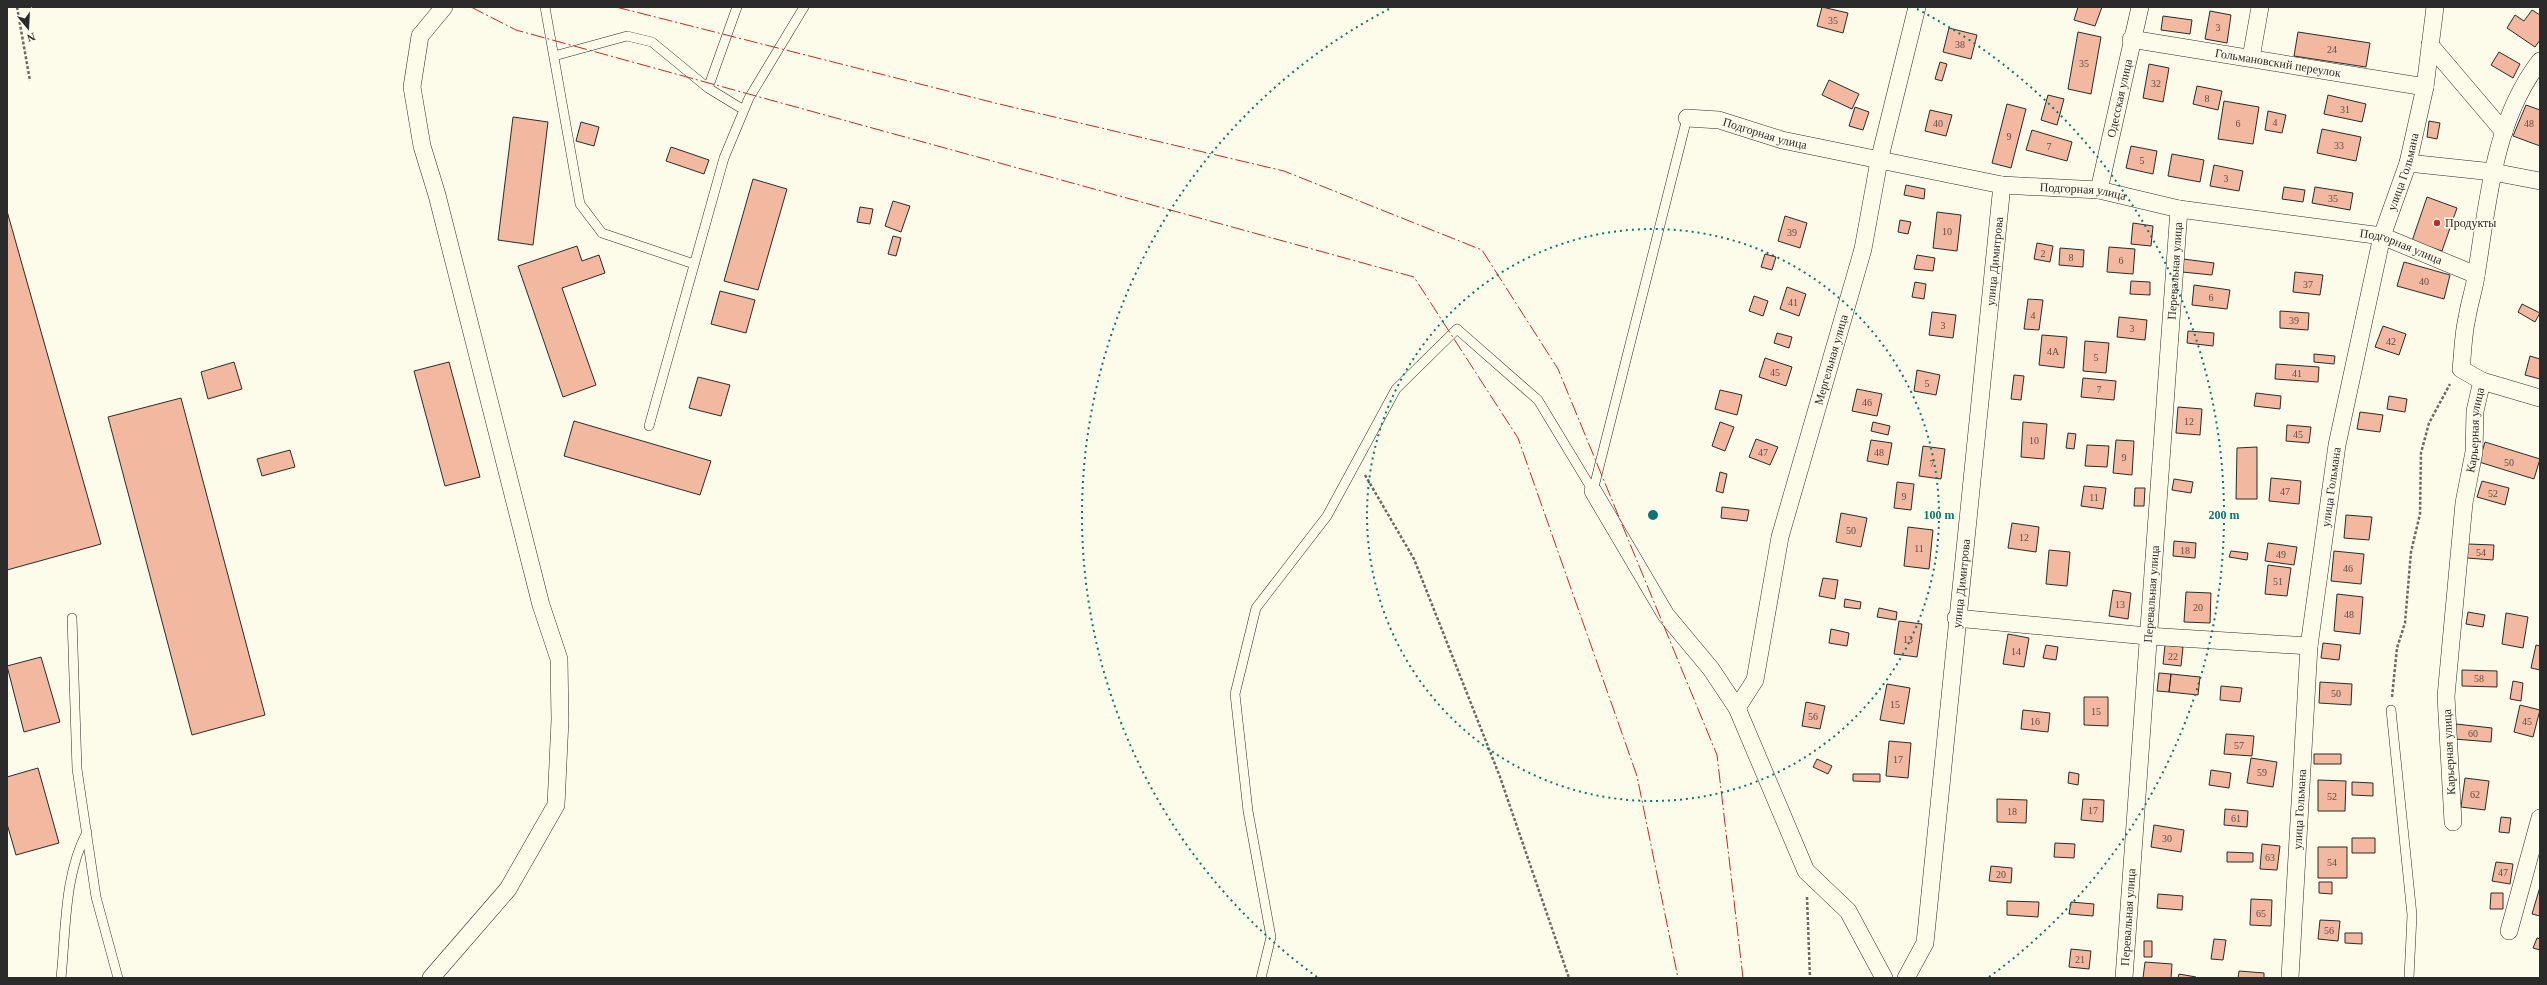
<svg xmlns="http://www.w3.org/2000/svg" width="2547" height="985" viewBox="0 0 2547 985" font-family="'Times New Roman',serif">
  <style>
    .building { fill: #f2b8a0; stroke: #2b2b2b }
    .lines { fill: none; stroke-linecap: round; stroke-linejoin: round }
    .service-casing { stroke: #2b2b2b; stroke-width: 10 }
    .minor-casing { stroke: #2b2b2b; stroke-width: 18 }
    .path { stroke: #6a6964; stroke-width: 2.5; stroke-dasharray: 3 2; stroke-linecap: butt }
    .service { stroke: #fdfbea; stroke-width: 9 }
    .minor { stroke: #fdfbea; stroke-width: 17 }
    .power { stroke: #c62828; stroke-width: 1; stroke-dasharray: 14 3 2 3; stroke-linecap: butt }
    .ring { fill: none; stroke: #0f766e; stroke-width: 2; stroke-dasharray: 2 4 }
    .poi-dot { fill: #c62828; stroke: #fdfbea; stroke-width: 1.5 }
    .labels { text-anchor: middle; stroke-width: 3; stroke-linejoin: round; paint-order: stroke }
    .number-label { font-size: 10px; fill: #5d4e48 }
    .street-label { font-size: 12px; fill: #2b2b2b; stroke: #fdfbea }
    .poi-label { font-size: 12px; fill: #2b2b2b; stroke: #fdfbea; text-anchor: start }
    .centre { fill: #0f766e; stroke: #fdfbea; stroke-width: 2 }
    .ring-label { font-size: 12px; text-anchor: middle; font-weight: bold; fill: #0f766e; stroke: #fdfbea; stroke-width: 3; stroke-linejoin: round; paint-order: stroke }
  </style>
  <rect width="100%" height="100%" fill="#fdfbea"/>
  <path class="building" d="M1822,7l26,6 -5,20 -26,-7z
    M2078,7h24l-7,19 -21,-6z
    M2532,10l8,5v25l-5,7 -28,-19 8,-13 9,6z
    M2210,11l21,4 -4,28 -22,-4z
    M2163,16l29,4 -2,14 -29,-4z
    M1949,28l28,7 -6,24 -28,-7z
    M2078,32l23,5 -10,57 -23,-5z
    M2298,32l72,11 -4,24 -72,-11z
    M2499,52l21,12 -7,14 -22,-13z
    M1940,62l7,2 -5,17 -7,-2z
    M2149,64l20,4 -6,34 -20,-4z
    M1829,80l30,14 -7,15 -30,-14z
    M2197,86l25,5 -4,19 -25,-6z
    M2048,95l16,4 -7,26 -16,-5z
    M2328,95l38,9 -4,18 -38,-8z
    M2224,101l35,6 -6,37 -35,-5z
    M2007,104l19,5 -15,59 -19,-5z
    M2526,105l14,5v36l-27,-10z
    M1855,107l14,5 -6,18 -14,-4z
    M1930,110l22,5 -6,21 -21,-5z
    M2268,111l18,4 -4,18 -17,-3z
    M513,117l35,5 -15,123 -35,-5z
    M2429,121l11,2 -3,16 -10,-2z
    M581,122l18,5 -5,19 -18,-5z
    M2322,129l39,8 -5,24 -39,-8z
    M2032,130l40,12 -5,19 -41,-11z
    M2131,146l26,5 -4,23 -27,-6z
    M671,147l38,13 -5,14 -38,-13z
    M2172,154l32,6 -4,22 -32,-6z
    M2214,165l29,6 -4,20 -29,-5z
    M753,179l34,10 -29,101 -34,-9z
    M1906,185l19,4 -1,10 -20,-4z
    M2284,187l21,3 -2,12 -21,-3z
    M2315,187l38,6 -3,17 -38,-7z
    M2427,197l30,11 -15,43 -30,-10z
    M893,201l17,5 -9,26 -16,-6z
    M860,207l13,2 -3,15 -13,-2z
    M7,211l94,333 -94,26z
    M1937,212l24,3 -4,36 -24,-3z
    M1785,216l22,7 -7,25 -22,-7z
    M1900,220l11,2 -3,12 -10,-2z
    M2133,223l20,3 -2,20 -20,-2z
    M893,236l8,2 -5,18 -8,-2z
    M2037,243l16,3 -3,16 -16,-3z
    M577,246l5,15 17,-6 6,18 -43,15 34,97 -33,12 -45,-131z
    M2109,247l26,2 -2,25 -26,-2z
    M2060,248l24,2 -1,17 -24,-2z
    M1765,254l11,3 -4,13 -11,-3z
    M1917,255l18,3 -2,13 -19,-2z
    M2183,259l31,4 -2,12 -30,-3z
    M2404,262l46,13 -6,24 -47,-13z
    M2295,272l28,3 -3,20 -27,-3z
    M2131,281l19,1v13l-20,-1z
    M1915,282l11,2 -2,15 -12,-2z
    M2194,285l36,5 -3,19 -35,-4z
    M1787,287l19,7 -7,22 -19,-7z
    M720,291l35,9 -9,33 -35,-9z
    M1754,296l14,5 -5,15 -14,-5z
    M2028,299l15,1 -4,30 -15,-1z
    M2522,304l18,9 -5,9 -17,-10z
    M2280,311l29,2 -1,17 -28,-2z
    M1932,312l24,3 -3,23 -24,-3z
    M2119,317l28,3 -2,20 -28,-3z
    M2383,326l23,8 -7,21 -24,-8z
    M2188,331l26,2 -1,13 -26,-3z
    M1777,333l15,4 -3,11 -15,-5z
    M2042,335l25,2 -3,31 -25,-3z
    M2085,341l24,2 -3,30 -23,-2z
    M2314,354l21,2 -1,8 -20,-2z
    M2530,356l10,3v20l-15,-4z
    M1765,358l27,9 -6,19 -27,-9z
    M234,362l8,27 -34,10 -7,-27z
    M449,362l31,115 -35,9 -31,-115z
    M2276,364l43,3 -1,15 -43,-3z
    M1917,370l23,5 -4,20 -22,-4z
    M2014,375l10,1 -3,24 -10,-1z
    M698,377l32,8 -9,31 -32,-8z
    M2083,378l33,3 -2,19 -33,-3z
    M1857,389l25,5 -5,22 -25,-5z
    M1720,390l22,5 -5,20 -22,-6z
    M2256,393l25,3 -1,13 -26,-3z
    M2389,396l18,3 -2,13 -18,-3z
    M181,398l84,317 -73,20 -84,-318z
    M2178,407l24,2 -2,26 -24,-2z
    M2360,412l23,3 -3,17 -23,-3z
    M574,421l137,40 -11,34 -136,-39z
    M1720,422l14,5 -9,24 -13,-5z
    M1873,422l17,4 -2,9 -17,-4z
    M2023,422l24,2 -3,35 -23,-2z
    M2287,425l24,2 -2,16 -23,-2z
    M2068,433l8,1 -2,15 -8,-1z
    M1756,439l22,8 -8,18 -21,-8z
    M1871,440l21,3 -4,22 -21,-4z
    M2116,440l18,1 -2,34 -19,-2z
    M2485,442l55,17 -6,20 -55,-17z
    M2087,445l22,1 -2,21 -22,-1z
    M1923,446l22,3 -4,30 -22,-3z
    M2257,447v52h-21l1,-51z
    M290,450l5,17 -33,9 -5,-17z
    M1720,472l7,2 -4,19 -7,-2z
    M2271,478l30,3 -2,23 -30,-3z
    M2174,479l19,3 -2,11 -19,-3z
    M2482,481l27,7 -4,17 -28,-8z
    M1897,482l17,2 -3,26 -17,-2z
    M2084,486l22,2 -3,21 -22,-3z
    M2135,488h10l-1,18h-10z
    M1722,507l27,3 -2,11 -26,-3z
    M1841,513l26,5 -6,29 -25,-5z
    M2346,515l26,2 -3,23 -25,-2z
    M2012,523l27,4 -3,25 -28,-4z
    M1908,527l25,3 -4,39 -25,-3z
    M2174,541l22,2 -1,15 -22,-2z
    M2268,543l29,4 -3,18 -29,-4z
    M2468,544l26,1 -1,15 -26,-2z
    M2049,550l21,2 -3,34 -21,-2z
    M2231,551l17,2 -1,7 -18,-3z
    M2334,551l30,3 -3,30 -30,-3z
    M2268,565l23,3 -4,28 -22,-2z
    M1823,578l15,2 -3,19 -16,-3z
    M2113,590l18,3 -3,26 -19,-3z
    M2186,592l25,1 -1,30 -26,-1z
    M2337,594l26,3 -3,37 -26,-3z
    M1845,599l16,3 -1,7 -16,-2z
    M1879,608l18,4 -1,8 -19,-3z
    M2468,612l17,3 -2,12 -17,-3z
    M2506,613l22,4 -5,31 -21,-4z
    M1899,621l23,3 -5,33 -23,-3z
    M1831,629l18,4 -2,13 -18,-3z
    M2008,634l21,4 -5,29 -21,-3z
    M2323,643l18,2 -2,15 -18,-2z
    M2046,645l12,2 -2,13 -13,-2z
    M2165,645l18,2 -2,19 -18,-2z
    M2536,645l4,1v24l-9,-2z
    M41,657l19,65 -36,10 -17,-66z
    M2462,670l35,1v16l-35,-1z
    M2159,673l12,1 -2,18 -12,-1z
    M2171,674l29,3 -2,18 -29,-3z
    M2513,681l10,2 -2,18 -11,-2z
    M2320,682l32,2 -1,21 -32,-2z
    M1887,684l23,4 -6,36 -24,-4z
    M2221,686l21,2 -2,14 -20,-2z
    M2084,697h24v29l-24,-1z
    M1806,702l19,4 -5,23 -18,-3z
    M2520,705l20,5 -7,27 -19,-5z
    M2023,710l27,3 -2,19 -27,-3z
    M2456,724l36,4 -1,14 -37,-3z
    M2226,734l28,2 -2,20 -28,-2z
    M1889,741l22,2 -3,35 -22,-2z
    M2314,754h27v10h-27z
    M2251,758l26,4 -4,25 -26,-4z
    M1817,759l15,7 -4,8 -15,-7z
    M38,768l21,75 -43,12 -9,-31v-47z
    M2211,770l20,3 -2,15 -20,-3z
    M2069,772l10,2 -1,11 -10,-2z
    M1853,774h27v8l-27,-1z
    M2465,778l24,3 -4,29 -24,-3z
    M2318,780l28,1 -1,30h-27z
    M2352,782l21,1v13l-21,-1z
    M1997,799l30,1 -1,23 -29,-1z
    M2083,799l21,1 -1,22 -22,-2z
    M2225,809l23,2 -1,16 -23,-2z
    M2501,817l10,1 -2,15 -10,-1z
    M2154,825l30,5 -3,22 -30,-5z
    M2352,838h23v15h-23z
    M2055,843l20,1 -1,14 -20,-1z
    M2262,844l18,2 -3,24 -17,-1z
    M2318,847h29v31h-29z
    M2227,852l26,1v9h-26z
    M2496,862l17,2 -3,20 -18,-3z
    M1991,866l21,2 -1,15 -22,-2z
    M2319,882h13v12l-13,-1z
    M2540,887v29l-8,-2z
    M2491,893h12v16h-13z
    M2158,894l25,2 -1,14 -25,-2z
    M2251,899l21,1 -1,26 -21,-1z
    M2007,901l32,1 -1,15 -31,-2z
    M2071,902l23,2 -1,12 -24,-2z
    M2320,920l20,1 -2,20 -20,-2z
    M2345,933h17v11l-17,-1z
    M2537,938l3,1v11l-7,-2z
    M2214,939l12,1 -3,20 -12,-1z
    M2144,941h8v16h-8z
    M2071,949l20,2 -2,18 -20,-2z
    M2145,962l27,2 -1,14h-28z
    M2239,971l25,2v5h-26z
    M2179,974l17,3v1h-18z"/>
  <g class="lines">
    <defs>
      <path id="service" d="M545,7l35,197 22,29 92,31
        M554,56l73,-20 25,6 56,46 36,22
        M708,88l29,-81
        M649,426l75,-268 25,-60 55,-91
        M1593,491l94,-373
        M72,618l5,151 19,128 22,81
        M2391,710l21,205 -3,63
        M61,978c5,-48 3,-103 26,-146
        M1261,978l10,-41 -23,-126 -13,-117 21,-86 71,-92 69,-127 61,-60 81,71 55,91"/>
      <g id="minor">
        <path id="s1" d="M2131,39l294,48"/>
        <path d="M2430,45l74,87"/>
        <path d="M2251,58l9,-51"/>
        <path id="s2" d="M1687,118l32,2 63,20 220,45 97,5 80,19 203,27 94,39"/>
        <path d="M2408,163l85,9 47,9"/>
        <path id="s3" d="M2099,190l41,-183"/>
        <path d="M2482,381l58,17"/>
        <path d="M1593,491l73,124 45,54 26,39 69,163 42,40 36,67"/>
        <path d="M1956,618l191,18 162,10"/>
        <path id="s4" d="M1737,708l18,-28 25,-143 83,-288 16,-88 38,-154"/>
        <path id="s5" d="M2453,822l-7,-126 18,-193 10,-51 1,-41 7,-30 -21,-12c2,-17 2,-35 6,-51 2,-14 7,-28 9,-42 12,-73 17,-154 64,-215"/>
        <path d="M2509,931l31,-113"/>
        <path d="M431,978l77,-89 48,-84 4,-85 -1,-61 -18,-54 -104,-410 -15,-49 -10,-59 8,-51 24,-29"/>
        <path id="s6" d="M1906,978l19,-35c24,-253 53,-505 77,-758"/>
        <path id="s7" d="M2124,978c17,-256 38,-512 55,-769"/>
        <path id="s8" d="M2290,978l19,-332 28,-201 45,-209 26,-73 17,-76 10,-80"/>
      </g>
    </defs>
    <use href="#service" class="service-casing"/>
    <use href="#minor" class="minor-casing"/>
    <path class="path" d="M17,7l13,74
      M1365,475l49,84 86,218 69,201
      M2392,697l5,-49 8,-25 6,-71 9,-38 1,-61 8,-30 21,-39
      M1807,897l3,81"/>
    <use href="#service" class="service"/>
    <use href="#minor" class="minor"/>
    <path class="power" d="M471,7l45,23 898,247 104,161 119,338 41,202
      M616,7l379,96 289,68 198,79 76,119 159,386 26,223"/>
  </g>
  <g class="ring">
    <circle cx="1653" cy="515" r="286"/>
    <path d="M1317 977A571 571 0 0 1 1389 9M1917 9A571 571 0 0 1 1989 977"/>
  </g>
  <circle class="poi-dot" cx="2437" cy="223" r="4"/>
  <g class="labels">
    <g class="number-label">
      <text x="1833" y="24">35</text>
      <text x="2218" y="31">3</text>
      <text x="1960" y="48">38</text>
      <text x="2332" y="53">24</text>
      <text x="2084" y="67">35</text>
      <text x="2156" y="87">32</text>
      <text x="2207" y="102">8</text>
      <text x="2345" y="113">31</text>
      <text x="2275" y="126">4</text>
      <text x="1938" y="127">40</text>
      <text x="2238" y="127">6</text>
      <text x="2529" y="127">48</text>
      <text x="2009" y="140">9</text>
      <text x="2339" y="149">33</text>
      <text x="2049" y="150">7</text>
      <text x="2142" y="164">5</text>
      <text x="2226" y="182">3</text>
      <text x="2333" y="202">35</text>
      <text x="1947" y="235">10</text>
      <text x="1792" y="236">39</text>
      <text x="2043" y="257">2</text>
      <text x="2071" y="261">8</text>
      <text x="2121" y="264">6</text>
      <text x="2424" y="285">40</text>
      <text x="2308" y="288">37</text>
      <text x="2211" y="301">6</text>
      <text x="1793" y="306">41</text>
      <text x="2033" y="319">4</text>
      <text x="2294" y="324">39</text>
      <text x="1943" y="329">3</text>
      <text x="2132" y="332">3</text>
      <text x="2391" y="345">42</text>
      <text x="2053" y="355">4А</text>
      <text x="2096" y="361">5</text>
      <text x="1775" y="376">45</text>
      <text x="2297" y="377">41</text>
      <text x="1927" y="387">5</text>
      <text x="2099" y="393">7</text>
      <text x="1867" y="406">46</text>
      <text x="2189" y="425">12</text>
      <text x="2298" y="438">45</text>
      <text x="2034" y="444">10</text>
      <text x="1763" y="456">47</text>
      <text x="1879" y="456">48</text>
      <text x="2124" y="461">9</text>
      <text x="2509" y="466">50</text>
      <text x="1932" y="467">7</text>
      <text x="2285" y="495">47</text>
      <text x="2493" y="497">52</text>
      <text x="1904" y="500">9</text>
      <text x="2094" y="501">11</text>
      <text x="1851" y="534">50</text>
      <text x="2024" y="541">12</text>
      <text x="1919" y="552">11</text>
      <text x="2185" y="554">18</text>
      <text x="2481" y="556">54</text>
      <text x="2281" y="558">49</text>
      <text x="2348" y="572">46</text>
      <text x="2278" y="585">51</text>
      <text x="2120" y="608">13</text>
      <text x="2198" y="611">20</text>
      <text x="2349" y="618">48</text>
      <text x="1908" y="643">13</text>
      <text x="2016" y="655">14</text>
      <text x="2173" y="660">22</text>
      <text x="2479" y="682">58</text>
      <text x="2336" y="697">50</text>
      <text x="1895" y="708">15</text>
      <text x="2096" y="715">15</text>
      <text x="1813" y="720">56</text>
      <text x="2035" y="725">16</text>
      <text x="2527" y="725">45</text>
      <text x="2473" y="737">60</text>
      <text x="2239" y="749">57</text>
      <text x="1898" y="763">17</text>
      <text x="2262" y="776">59</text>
      <text x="2475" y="798">62</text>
      <text x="2332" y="800">52</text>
      <text x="2093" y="814">17</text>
      <text x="2012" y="815">18</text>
      <text x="2236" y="822">61</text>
      <text x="2167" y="842">30</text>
      <text x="2270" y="861">63</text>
      <text x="2332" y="866">54</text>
      <text x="2503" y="876">47</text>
      <text x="2001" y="878">20</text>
      <text x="2261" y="917">65</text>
      <text x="2329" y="934">56</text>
      <text x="2080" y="963">21</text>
    </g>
    <g class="street-label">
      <text dy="4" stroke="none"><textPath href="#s1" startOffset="149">Гольмановский переулок</textPath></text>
      <text dy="4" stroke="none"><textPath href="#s3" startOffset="94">Одесская улица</textPath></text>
      <text dy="4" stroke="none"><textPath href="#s2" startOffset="80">Подгорная улица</textPath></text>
      <text dy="4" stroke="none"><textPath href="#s8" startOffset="817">улица Гольмана</textPath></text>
      <text dy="4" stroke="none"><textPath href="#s2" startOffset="404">Подгорная улица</textPath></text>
      <text dy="4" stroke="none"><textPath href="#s2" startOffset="728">Подгорная улица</textPath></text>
      <text dy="4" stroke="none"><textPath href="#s6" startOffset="725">улица Димитрова</textPath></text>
      <text dy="4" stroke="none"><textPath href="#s7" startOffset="709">Перевальная улица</textPath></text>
      <text dy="4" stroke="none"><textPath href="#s4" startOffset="363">Мергельная улица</textPath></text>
      <text dy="4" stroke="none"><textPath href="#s5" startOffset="394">Карьерная улица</textPath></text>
      <text dy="4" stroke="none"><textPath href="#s8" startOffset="493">улица Гольмана</textPath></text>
      <text dy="4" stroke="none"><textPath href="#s6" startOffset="401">улица Димитрова</textPath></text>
      <text dy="4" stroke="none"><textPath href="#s7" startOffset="385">Перевальная улица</textPath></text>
      <text transform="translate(2449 752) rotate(-93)" y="4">Карьерная улица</text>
      <text dy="4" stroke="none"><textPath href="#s8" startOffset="169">улица Гольмана</textPath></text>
      <text dy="4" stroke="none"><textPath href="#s7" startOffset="61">Перевальная улица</textPath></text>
    </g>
    <g class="poi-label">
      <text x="2445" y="227">Продукты</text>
    </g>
  </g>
  <circle cx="1653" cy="515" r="6" class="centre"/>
  <g class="ring-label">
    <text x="1939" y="519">100 m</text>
    <text x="2224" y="519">200 m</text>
  </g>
  <rect width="2547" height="985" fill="none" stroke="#2b2b2b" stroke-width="16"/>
  <g transform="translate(28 28) rotate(162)" stroke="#fdfbea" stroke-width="3" paint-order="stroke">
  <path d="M0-3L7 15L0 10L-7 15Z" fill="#2b2b2b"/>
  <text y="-6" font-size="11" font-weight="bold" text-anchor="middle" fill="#2b2b2b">N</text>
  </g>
</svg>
